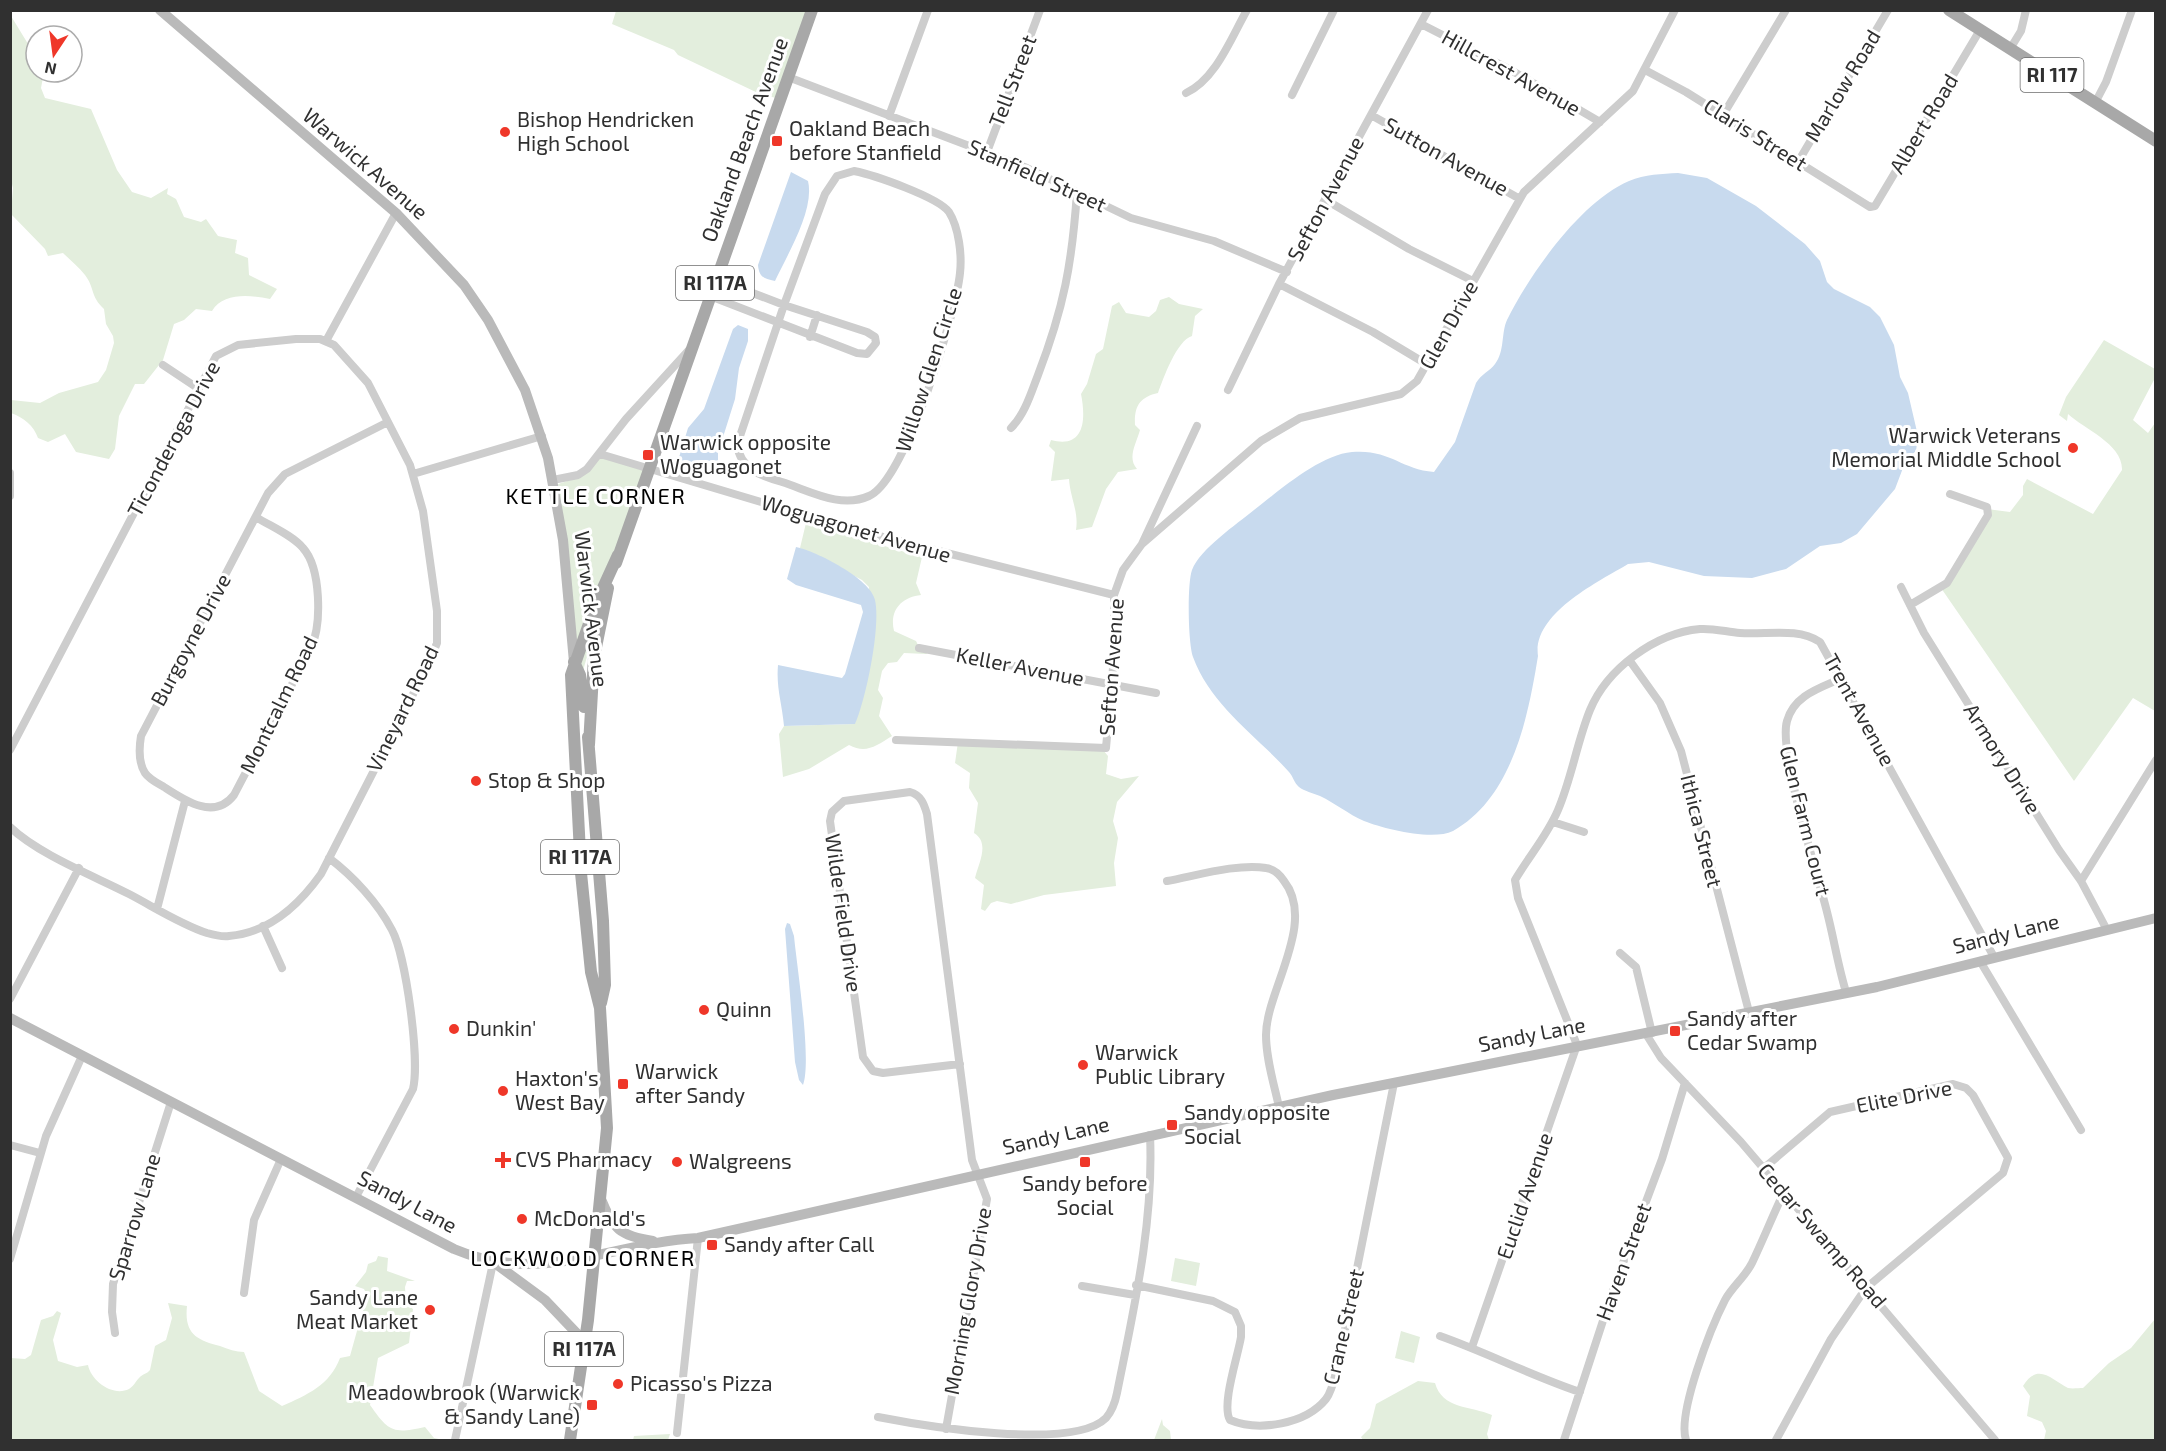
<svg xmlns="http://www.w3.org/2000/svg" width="2166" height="1451" viewBox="0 0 2166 1451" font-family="'Exo 2',sans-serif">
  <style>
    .green { fill: #e3eedd }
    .water { fill: #c8daee }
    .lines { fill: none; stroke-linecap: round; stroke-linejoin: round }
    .street { stroke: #cdcdcd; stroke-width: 8 }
    .secondary { stroke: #bababa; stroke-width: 10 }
    .primary { stroke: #a8a8a8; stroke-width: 12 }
    .poi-dot { fill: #ef3729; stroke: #fff; stroke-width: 2 }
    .labels { text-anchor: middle; stroke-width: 6; stroke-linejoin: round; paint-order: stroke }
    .shield { fill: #fff; stroke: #6e6e6e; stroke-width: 1.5 }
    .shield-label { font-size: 20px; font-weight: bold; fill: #303030 }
    .street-label { font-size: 21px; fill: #303030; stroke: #fff }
    .poi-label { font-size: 21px; fill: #303030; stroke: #fff; text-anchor: start }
    .neighbourhood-label { font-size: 22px; letter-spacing: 1.5px; fill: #000; stroke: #fff }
  </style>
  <rect width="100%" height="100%" fill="#fff"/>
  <path class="green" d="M616,11h196l-32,88 -20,-5 -82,-39 -4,-5 -62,-26z
    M11,16l25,41v15h8l-3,16 4,10 46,11 26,61 15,22 19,6 17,-10 -1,6 9,5 8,18 17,5 5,-3 12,17 19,4 -2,13 13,5 1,17 28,14 -7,10c-19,-4 -47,-7 -58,12l-16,-2 -12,11 -10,4 -11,36 -19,24h-9l-16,32 -4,33 -6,10 -33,-7 -11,-18 -17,8 -10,-4c-4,-12 -15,-21 -27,-25v-13l29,3 19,-10 39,-11 8,-12 8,-27 -1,-7 -7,-12 -2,-15c-14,-13 -9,-21 -19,-34 -6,-8 -15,-15 -22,-22l-15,3 -3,-7 -34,-35 2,-26 -2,-8z
    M1169,297l10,7 24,5 -8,7 -3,20c-15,4 -29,43 -34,57 -18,4 -24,13 -23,32l5,5c-4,14 -13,28 -3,39l-19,3 -12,17 -14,38 -16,3c3,-18 -6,-33 -7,-51l-18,2 4,-29 -6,-6 2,-6c34,9 35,-21 30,-46l6,-10 9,-30 7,-5 9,-43 7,-4 7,11 23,4 7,-6 4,-11z
    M2104,340l51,29v9l-22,42 15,13 7,-10v288l-22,-13 -59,83 -133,-193 44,-67 2,-12 23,3 13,-17v-9l4,-7 66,35 29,-44c1,-26 -38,-41 -54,-56l-1,7 -8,-6 7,-18z
    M597,457l50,11 -41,121 -25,89 -23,-194 19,-6z
    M806,523l116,34 -6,26 5,12c-19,2 -32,15 -27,36l22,10 3,6 17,2 -10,5 -22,-1 -7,9 -9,1 -6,8 -4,19 5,8 -4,18 13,20c-16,10 -26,18 -43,9l-40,24 -26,8 -4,-43 5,-8 71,-2 14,-137 -7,-7 -62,-32z
    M958,742l145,8 5,6 -2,18 15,5 18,-3 -22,26 -4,19 5,17 -4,25 2,23 -72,9 -33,9 -14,-3 -6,2 -6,8 -4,-2 3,-24 -9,-7c4,-16 15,-35 -1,-45l4,-30 -9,-15 1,-15 -15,-10z
    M378,1256l10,2 -1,13 28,10h-8l-2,6 1,17 7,5 -4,34 -31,15 -8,47c19,27 23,29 55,22l9,11 10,2h-433v-82l14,1 6,-4 10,-35 12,-4 4,-5 4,2 -8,27 5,21 19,6 11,-2c3,16 25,32 41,24 5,-3 6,-7 10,-11 3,-4 8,-4 11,-8l5,-24 11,-6 6,-22 -4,-15 19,3c-3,28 10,34 33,40 8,3 16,6 24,6l15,39 23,15c25,-11 48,-21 58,-48l10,-2 17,-61 -3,-6 -9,-3 11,-14 2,-8 8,-3z
    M1175,1258l25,5 -4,23 -25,-5z
    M2155,1319v121h-111l2,-9 -4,-9 -15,-6 3,-20 -7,-10c15,-25 30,-5 45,2 4,1 11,0 15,0l26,-25 22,-15z
    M1401,1331l19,6 -6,26 -19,-5z
    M1418,1381l17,2c7,26 36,23 57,32l-5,19 2,6h-126l-2,-3 9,-9 6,-24z
    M1162,1419l1,6 7,6 1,9h-17z
    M670,1434l-2,6h-35l1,-4z"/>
  <path class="water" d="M791,172l17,9c7,29 -21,74 -33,100 -11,-2 -16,-4 -17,-16z
    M1678,173l29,5 49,28 49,38 15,17 7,21 7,7 36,18 10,10 14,28 6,32 8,16 10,43 -2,15 -10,9 -11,29 -38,45 -16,9 -21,3 -34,23 -34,9 -48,-2 -55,-14 -21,2c-30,18 -96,50 -90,92 -10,62 -26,142 -85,175 -20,10 -69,-2 -89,-10 -16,-7 -29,-18 -44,-25 -7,-3 -16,-5 -21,-9 -5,-4 -6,-11 -10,-15 -33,-37 -78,-66 -96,-115 -5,-14 -6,-73 -1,-87 8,-21 45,-46 62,-60 25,-19 65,-55 98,-58 38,-3 48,17 82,20l21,-30 21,-59c5,-9 14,-12 19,-19 10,-13 6,-31 12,-44 23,-46 73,-118 122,-139 16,-7 33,-7 49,-8z
    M738,325l10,4v12l-9,27 -4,31 -17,54v12l-7,3 -26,-8 -5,5 -3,-1 11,-36 16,-19 29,-80z
    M796,547c20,4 75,32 79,53 6,26 -9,99 -20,124l-71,2c-2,-23 -8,-38 -6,-61l64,13 3,-4 18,-62 -2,-7 -65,-20 -9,-6z
    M787,923l3,1 4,12c3,31 18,125 9,149l-4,-5 -4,-18 -10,-133z"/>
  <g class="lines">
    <path class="street" d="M1421,24l88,45 91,53
      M2010,49l11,-18 5,-21
      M1645,70l41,22 184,115 5,-1 105,-176
      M788,77l239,91 104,50 83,23 73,31
      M1186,93c30,-14 45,-55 61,-83
      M1292,95l42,-85
      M2095,103l11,-21 26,-72
      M1371,115l149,84
      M1723,115l63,-105
      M889,116l39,-106
      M987,152l53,-142
      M1798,162l90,-152
      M854,171c20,4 84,26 95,41 10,16 13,43 11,61 -4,41 -55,208 -91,223 -28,13 -59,-5 -87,-14 -21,-6 -41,-12 -45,-37l47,-140 41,-111 12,-18z
      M1326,200l83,49 64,32
      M1279,284l94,48 55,33
      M710,296l147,57 10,1 9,-11 -1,-6 -8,-5 -83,-27 -68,-26
      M810,337l7,-22
      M326,341l70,-128
      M163,365l36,24
      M1228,390l51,-106 149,-274
      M1011,428c14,-14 20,-35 27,-53 26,-68 34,-111 39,-183
      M600,454l255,76 259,65
      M10,473v23
      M413,474l129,-38
      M553,480l25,-5 9,-6 39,-50 63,-69
      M256,517c14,9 36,18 47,31 18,20 19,76 8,100l-77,147c-20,26 -50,5 -70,-8 -7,-4 -15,-8 -19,-14 -7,-11 -6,-25 -4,-37l127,-243 17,-19 103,-52
      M1142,544l119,-103 39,-23 101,-24 16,-13 107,-189 109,-101 42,-81
      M1901,587l23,46 135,217 22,31 26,49
      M1910,605l37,-22 41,-68 -1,-8 -37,-13
      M919,648l237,45
      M1630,661l30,42 21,48 68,261
      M1842,678c-22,10 -48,17 -55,43 -9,31 31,154 40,191 7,27 11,54 19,80
      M896,740l210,8 8,-92v-61l9,-25 19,-26 55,-118
      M10,750l206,-394 22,-11 58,-6h24l14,6 34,38 42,82 13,46 14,100v32l-8,20 -108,211c-22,31 -53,59 -92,62 -7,1 -15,-1 -22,-3 -27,-9 -53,-26 -78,-39 -35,-18 -91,-40 -119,-67
      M1553,822l31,10
      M329,858c24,18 49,45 63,72 14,26 28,130 21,159l-57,108
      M1167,881c28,-5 71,-18 99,-13 8,1 14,7 18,13 33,42 -18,110 -18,154 0,24 8,49 13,72
      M2081,881l75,-121
      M157,909l28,-108
      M263,926l19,42
      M1620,953l16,14 16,66
      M1980,961l101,169
      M10,999l69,-131
      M1646,1034l15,24 80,84 254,298
      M10,1145l30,8
      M1764,1168l66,-56 123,-28 13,4 7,7 35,63 -5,15 -137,115 -35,51 -55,101
      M10,1259l36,-123 36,-80
      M1136,1285l77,16 22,11 6,14v11c-3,19 -20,68 -11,83 29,12 76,4 96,-21 7,-9 9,-24 12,-35l56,-281
      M1082,1286l53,9
      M244,1293l10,-73 27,-61
      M115,1333l-3,-21 1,-28 58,-182
      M1440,1336c48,17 92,40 140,56
      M1472,1347l105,-302 -59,-147 -3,-18c14,-24 32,-44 43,-70 14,-33 19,-68 32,-100 17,-41 65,-77 110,-81 13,-1 27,3 40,4 27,2 57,-6 80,9l174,315
      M878,1417c46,9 195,34 228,1 6,-7 9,-15 11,-25 17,-85 37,-171 33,-258
      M946,1429l41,-230 -15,-39 -45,-346c-3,-10 -6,-19 -17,-22l-66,9 -12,11 -2,9 33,236 10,14 10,2 77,-9
      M677,1433l21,-195
      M455,1440l38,-177
      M1564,1440l50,-153 48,-128 23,-76
      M1686,1440c-9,-26 25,-113 39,-140 7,-13 20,-23 27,-37 11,-23 21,-48 32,-71"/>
    <path class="secondary" d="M160,10l236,203 68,72 24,35 37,70 23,68 15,82 11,122
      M10,1018l444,231c87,37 156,-6 244,-11l635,-143 544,-108 279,-69
      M601,1199c12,30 19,37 52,42
      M496,1264l49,36 40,42"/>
    <path class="primary" d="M1949,10l207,131
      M616,563l196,-553
      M574,662l6,13 4,32
      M588,737l15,184 2,64 -4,18
      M589,745l5,-88 14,-69
      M570,1440l18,-120 19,-192 -7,-120 -9,-36 -10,-99 -10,-198 26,-74 21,-46"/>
  </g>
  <g class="poi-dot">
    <circle cx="505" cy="132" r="6"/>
    <rect x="771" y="135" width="12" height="12" rx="3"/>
    <circle cx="2073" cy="448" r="6"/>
    <rect x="642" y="449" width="12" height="12" rx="3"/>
    <circle cx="476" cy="781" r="6"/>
    <circle cx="704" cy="1010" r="6"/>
    <circle cx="454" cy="1029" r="6"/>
    <rect x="1669" y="1025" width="12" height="12" rx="3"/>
    <circle cx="1083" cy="1065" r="6"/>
    <rect x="617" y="1078" width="12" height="12" rx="3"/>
    <circle cx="503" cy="1091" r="6"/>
    <rect x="1166" y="1119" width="12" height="12" rx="3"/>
    <path d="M500 1151h6v6h6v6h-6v6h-6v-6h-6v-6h6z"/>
    <circle cx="677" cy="1162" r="6"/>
    <rect x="1079" y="1156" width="12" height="12" rx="3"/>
    <circle cx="522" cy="1219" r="6"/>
    <rect x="706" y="1239" width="12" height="12" rx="3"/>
    <circle cx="430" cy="1310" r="6"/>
    <circle cx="618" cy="1384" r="6"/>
    <rect x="586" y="1399" width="12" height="12" rx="3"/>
  </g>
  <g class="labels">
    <g class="shield">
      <rect x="2020.5" y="58" width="63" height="34" rx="4.5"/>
      <rect x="676" y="266" width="78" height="34" rx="4.5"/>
      <rect x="541" y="840" width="78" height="34" rx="4.5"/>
      <rect x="545" y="1332" width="78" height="34" rx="4.5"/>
    </g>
    <g class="shield-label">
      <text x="2052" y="82">RI 117</text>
      <text x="715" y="290">RI 117A</text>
      <text x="580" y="864">RI 117A</text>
      <text x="584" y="1356">RI 117A</text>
    </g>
    <g class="street-label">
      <text transform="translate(1511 73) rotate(29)" y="7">Hillcrest Avenue</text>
      <text transform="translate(1013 81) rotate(-69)" y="7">Tell Street</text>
      <text transform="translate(1843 86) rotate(-59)" y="7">Marlow Road</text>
      <text transform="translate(1924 124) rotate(-59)" y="7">Albert Road</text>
      <text transform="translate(1755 135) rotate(32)" y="7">Claris Street</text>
      <text transform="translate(745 140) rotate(-70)" y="7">Oakland Beach Avenue</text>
      <text transform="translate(1446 157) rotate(29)" y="7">Sutton Avenue</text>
      <text transform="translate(365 164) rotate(41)" y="7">Warwick Avenue</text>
      <text transform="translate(1037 176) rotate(24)" y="7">Stanfield Street</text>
      <text transform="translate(1326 199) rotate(-62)" y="7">Sefton Avenue</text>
      <text transform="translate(1449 325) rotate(-61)" y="7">Glen Drive</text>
      <text transform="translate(929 370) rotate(-72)" y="7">Willow Glen Circle</text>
      <text transform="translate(174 439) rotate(-62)" y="7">Ticonderoga Drive</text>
      <text transform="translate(856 529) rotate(16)" y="7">Woguagonet Avenue</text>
      <text transform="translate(591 609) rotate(83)" y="7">Warwick Avenue</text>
      <text transform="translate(191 640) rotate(-62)" y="7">Burgoyne Drive</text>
      <text transform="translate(1020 667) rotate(11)" y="7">Keller Avenue</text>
      <text transform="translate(1112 667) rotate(-86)" y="7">Sefton Avenue</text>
      <text transform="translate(279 705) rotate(-64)" y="7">Montcalm Road</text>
      <text transform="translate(403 709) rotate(-64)" y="7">Vineyard Road</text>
      <text transform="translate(1859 710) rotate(61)" y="7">Trent Avenue</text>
      <text transform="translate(2002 759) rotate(58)" y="7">Armory Drive</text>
      <text transform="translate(1805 821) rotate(76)" y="7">Glen Farm Court</text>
      <text transform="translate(1701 831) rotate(76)" y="7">Ithica Street</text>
      <text transform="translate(843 913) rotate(82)" y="7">Wilde Field Drive</text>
      <text transform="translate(2006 934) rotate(-14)" y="7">Sandy Lane</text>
      <text transform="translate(1532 1035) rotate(-11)" y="7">Sandy Lane</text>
      <text transform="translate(1904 1097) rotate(-11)" y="7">Elite Drive</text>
      <text transform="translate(1056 1136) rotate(-13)" y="7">Sandy Lane</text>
      <text transform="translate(1525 1196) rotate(-71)" y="7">Euclid Avenue</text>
      <text transform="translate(407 1202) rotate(28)" y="7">Sandy Lane</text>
      <text transform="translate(135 1217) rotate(-73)" y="7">Sparrow Lane</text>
      <text transform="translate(1822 1236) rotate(49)" y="7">Cedar Swamp Road</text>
      <text transform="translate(1624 1262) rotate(-70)" y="7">Haven Street</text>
      <text transform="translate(968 1301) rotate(-80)" y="7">Morning Glory Drive</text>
      <text transform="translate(1344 1327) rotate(-77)" y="7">Crane Street</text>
    </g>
    <g class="poi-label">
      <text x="517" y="127">Bishop Hendricken<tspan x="517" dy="24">High School</tspan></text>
      <text x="789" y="136">Oakland Beach<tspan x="789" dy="24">before Stanfield</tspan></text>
      <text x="2061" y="443" text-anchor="end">Warwick Veterans<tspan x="2061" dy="24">Memorial Middle School</tspan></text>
      <text x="660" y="450">Warwick opposite<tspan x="660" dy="24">Woguagonet</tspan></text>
      <text x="488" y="788">Stop &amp; Shop</text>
      <text x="716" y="1017">Quinn</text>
      <text x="1687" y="1026">Sandy after<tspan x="1687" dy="24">Cedar Swamp</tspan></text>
      <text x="466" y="1036">Dunkin'</text>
      <text x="1095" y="1060">Warwick<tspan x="1095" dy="24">Public Library</tspan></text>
      <text x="635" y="1079">Warwick<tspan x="635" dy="24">after Sandy</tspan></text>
      <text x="515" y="1086">Haxton's<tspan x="515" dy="24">West Bay</tspan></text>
      <text x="1184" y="1120">Sandy opposite<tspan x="1184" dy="24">Social</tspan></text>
      <text x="515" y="1167">CVS Pharmacy</text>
      <text x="689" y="1169">Walgreens</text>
      <text x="1085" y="1191" text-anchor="middle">Sandy before<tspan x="1085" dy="24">Social</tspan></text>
      <text x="534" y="1226">McDonald's</text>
      <text x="724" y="1252">Sandy after Call</text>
      <text x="418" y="1305" text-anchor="end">Sandy Lane<tspan x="418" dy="24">Meat Market</tspan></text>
      <text x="630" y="1391">Picasso's Pizza</text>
      <text x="580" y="1400" text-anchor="end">Meadowbrook (Warwick<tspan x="580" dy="24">&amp; Sandy Lane)</tspan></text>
    </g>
    <g class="neighbourhood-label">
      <text x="596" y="504">KETTLE CORNER</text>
      <text x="583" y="1266">LOCKWOOD CORNER</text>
    </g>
  </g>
  <rect width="2166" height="1451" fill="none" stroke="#303030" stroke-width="24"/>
  <g transform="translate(54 54) rotate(193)"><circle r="28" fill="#ffffff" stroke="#acacac" stroke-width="1.5"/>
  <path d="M0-4.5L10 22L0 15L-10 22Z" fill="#ef3729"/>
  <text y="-9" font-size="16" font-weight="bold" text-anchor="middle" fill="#303030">N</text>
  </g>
</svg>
